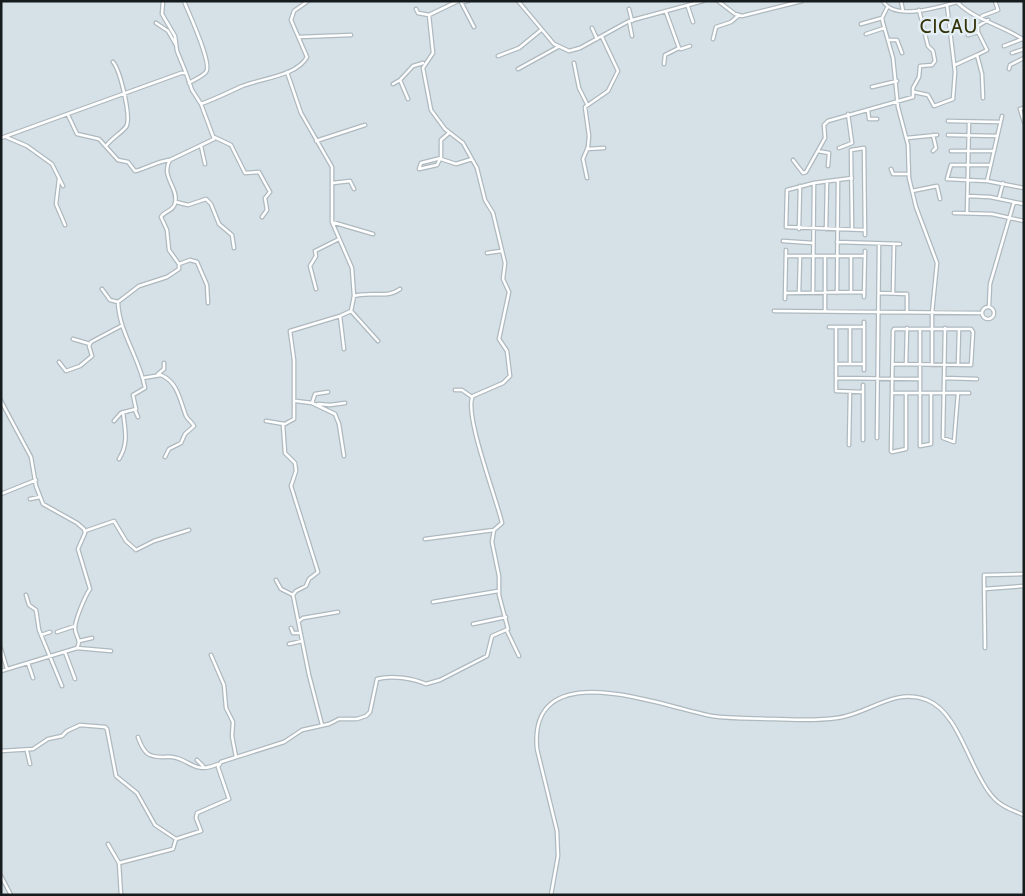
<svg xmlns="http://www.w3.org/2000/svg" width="1025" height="896" viewBox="0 0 1025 896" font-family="Cabin,sans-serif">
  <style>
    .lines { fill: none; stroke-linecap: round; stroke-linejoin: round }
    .minor-casing { stroke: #aeb9bf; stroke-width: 5 }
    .minor { stroke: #fff; stroke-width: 2.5 }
    .labels { text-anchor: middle; stroke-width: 5; stroke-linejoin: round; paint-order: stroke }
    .quarter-label { font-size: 19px; letter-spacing: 1px; fill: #333208; stroke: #e2eef4 }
  </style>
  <rect width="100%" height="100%" fill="#d5e1e6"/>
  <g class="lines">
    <defs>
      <path id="minor" d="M163,1l-1,13 13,22 2,15 9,22
        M184,1c4,11 29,63 22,71 -3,4 -12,8 -17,11
        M518,1l36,43 15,7 11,-3 49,-27 74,-20
        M718,1l17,13 7,2 60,-15
        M883,1c12,21 59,5 78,0
        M901,1l2,10
        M461,2l13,25
        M462,2l6,-1
        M958,3c17,17 46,23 66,37
        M688,7l5,15
        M887,8l-5,10 1,5 10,35 5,49 10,38 1,33 7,29 21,56 -5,50v52
        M416,9l2,4 11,2
        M629,9l3,12
        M666,12l13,36 2,1 9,-3
        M982,16l16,-6 -3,-9
        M629,21l3,15
        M156,23l12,8 8,14
        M861,24l21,-6
        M592,28l5,11
        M978,32l9,18 -10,5 5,19 1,24
        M866,34l18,-6
        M968,35l10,-3v-6l10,-6
        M299,37l52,-2
        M713,39l3,-12 15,-5 8,-7
        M888,40h9l5,13
        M1004,46l18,-7
        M1012,53l12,-4
        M498,56l21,-8 22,-18
        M574,63l5,25 8,16
        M664,64l1,-9 14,-7
        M955,65l22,-10
        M518,69l40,-22
        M1009,69l1,-4 14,-7
        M287,72l14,41 31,54v55l20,46 2,28 -3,15 -11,5 -50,15 4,29v59l-11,6 2,28 10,10 1,8 -5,15 27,86 -9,7 -3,7 -10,5 -3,4 16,80 13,50
        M393,84l7,-4
        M872,87l25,-6
        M914,92l14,3 6,11 19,-7 2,-27 -8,-67
        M408,99l-8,-19 13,-14 10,-3
        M1024,108l-4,1 4,13
        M868,110l1,9h8
        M68,115l9,19 22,5 19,21 10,2 7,9c4,0 24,-10 34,-11
        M948,121l52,1
        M948,135l49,1
        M6,137l21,9 25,18 11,22
        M214,137l17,8 14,28 14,-1 11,20 -5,6 2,12 -5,7
        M1,138l180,-65h5l6,17 9,14c14,-5 26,-11 39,-17 20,-9 56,-10 67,-30l-16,-37 3,-9 14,-10
        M907,138l30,-3
        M316,141l49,-16
        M106,146c6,-8 14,-12 20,-19 6,-9 -6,-57 -13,-65
        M201,146l4,18
        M839,148l13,-5 -4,-29
        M587,149l17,-1
        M818,151l11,2 -1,13
        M933,151l3,-3 -3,-13
        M951,151h43
        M441,158v-18l8,-7
        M440,159l-3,6 -18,4 2,-6 20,-5
        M441,159l15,5 16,-5
        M793,160l10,13 3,-1 19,-34 -1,-13 4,-4 85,-24v-9l6,-11 1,-11 12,-1 3,-4 -2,-10 -5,-5 -9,-36
        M991,165h-40l-4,14 40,2 37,7
        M891,169l2,5h16
        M587,178l-4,-19 5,-12 1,-11 -4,-29 23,-16 10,-20 -16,-34
        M852,178l-38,5 -27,7 -1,37 79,3
        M59,179l-3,25 9,21
        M987,181l15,-65
        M333,183l17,-2 4,8
        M912,191l25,-5 3,13
        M968,196l22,1 34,7
        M999,198l4,-15
        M176,202l12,3 18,-6 5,5 8,20 13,11 2,13
        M954,213l38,1 32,7
        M967,213l2,-91
        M332,222l41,12
        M799,229l1,-43
        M826,229l1,-48
        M852,229l-1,-79 13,-2 1,87
        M783,241l30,2
        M837,242l63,2
        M487,253l14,-2
        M786,256h79
        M851,256v36
        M179,264l11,-4 7,2 10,23 1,18
        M102,289l8,11 8,2
        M316,289l-6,-23 6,-10 -1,-5 24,-12
        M785,293l79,-1
        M799,293l1,-37
        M813,293l1,-110
        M837,293l1,-112
        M879,293l28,1v18
        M893,293l1,-49
        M354,296c16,-5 33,3 46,-7
        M864,297l1,-46
        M785,299l1,-49
        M989,306l1,-22 24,-82
        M982 313a6 6 0 1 1 12 0a6 6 0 1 1-12 0Z
        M351,311l27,30
        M774,311l208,2
        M825,311v-55
        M340,316l4,33
        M864,322v48
        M829,327h35
        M836,327v64l27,1
        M850,327v37
        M945,328l-2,110 11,4 4,-49
        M920,329v117l11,-2v-51
        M73,339l17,5
        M59,362l7,9 14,-5 12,-10 -3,-10 2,-4 30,-16
        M836,364h28
        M893,364l78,1 2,-33 -2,-3h-77l-1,2 -2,120 1,1 14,-3v-56
        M906,364l1,-36
        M958,365l1,-36
        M158,374l6,-5v-6
        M143,378l18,-3c17,7 19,26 25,41 2,4 6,6 8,10l-9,8 -4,9 -12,6 -4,8
        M836,378l84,1
        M944,378l33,1
        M455,390h7l10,7
        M893,393h76
        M1,401l30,56 5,29 7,18 34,19 7,6 1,4 -7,16 12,40c-5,7 -15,31 -15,39 0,8 7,12 2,20l-76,23
        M296,401l16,2 23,11 4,10 5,32
        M312,403l3,-9 13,-2
        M318,404l12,1 15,-2
        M135,410l3,7
        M114,421l7,-8 15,-4 -3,-14 12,-7c-5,-30 -26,-55 -27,-86l21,-16 28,-9 12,-8v-5l-10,-14 -2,-20 -6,-13c3,-6 13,-6 14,-14 4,-15 -15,-27 -5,-43l44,-21 -13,-35
        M266,421l18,3
        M877,438l2,-194
        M863,440v-55
        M849,445l1,-53
        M119,459c10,-16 6,-29 4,-47
        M1,494l35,-14
        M30,499l10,-2
        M85,531l29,-10 12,20 10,9 18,-9 35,-11
        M425,539l69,-9
        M276,580l5,9 12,6
        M984,589l40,-3
        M26,595l3,10 7,5 3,20 23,56
        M433,602l65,-11
        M299,621l4,-3 35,-6
        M473,624l33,-7
        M291,628l2,5h7
        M507,631l12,25
        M57,632l18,-6
        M41,635l9,-3
        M79,641l13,-3
        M289,644l13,-3
        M77,648l34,3
        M985,648l-1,-73 40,-1
        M1,649l6,20
        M65,652l10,27
        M211,655l13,30 2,23 7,14 -1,14 4,21
        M28,663l5,15
        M138,737c2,6 5,13 10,17 8,5 16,2 24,3 18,2 22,18 46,7
        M1,751l32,-2 15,-10 14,-3 5,-5 13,-6 25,2 2,2 9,47 21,17 18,32 21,14
        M27,751l3,13
        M197,760l6,6
        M108,844l11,19
        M1,876l10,19
        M121,895l-2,-32 54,-14 3,-10 25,-8 -5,-13 1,-5 32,-14 -11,-32 3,-5 63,-20 18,-12 27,-6 10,-5h18l9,-3 4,-4 7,-33c14,-4 35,-1 49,5l14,-4 47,-24 5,-20 16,-7 -9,-34v-19l-7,-34 2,-12 8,-7c-5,-23 -39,-111 -29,-127l30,-13 7,-7 -3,-25 -8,-12 10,-47 -6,-13 2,-16 -12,-50 -8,-13 -8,-32 -14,-25 -18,-14 -14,-19 -8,-42 10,-15 -4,-38 29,-14
        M551,895l7,-39 -1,-25 -20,-82c-9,-97 127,-42 175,-33 20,3 41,2 61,3 21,1 43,2 64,-1 32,-4 57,-31 90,-18 32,12 43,71 65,96 8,10 20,14 32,19"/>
    </defs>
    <use href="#minor" class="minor-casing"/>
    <use href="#minor" class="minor"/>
  </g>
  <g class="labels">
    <g class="quarter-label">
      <text x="949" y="33">CICAU</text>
    </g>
  </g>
  <rect width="1025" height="896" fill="none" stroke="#161b1d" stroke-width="5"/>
</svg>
